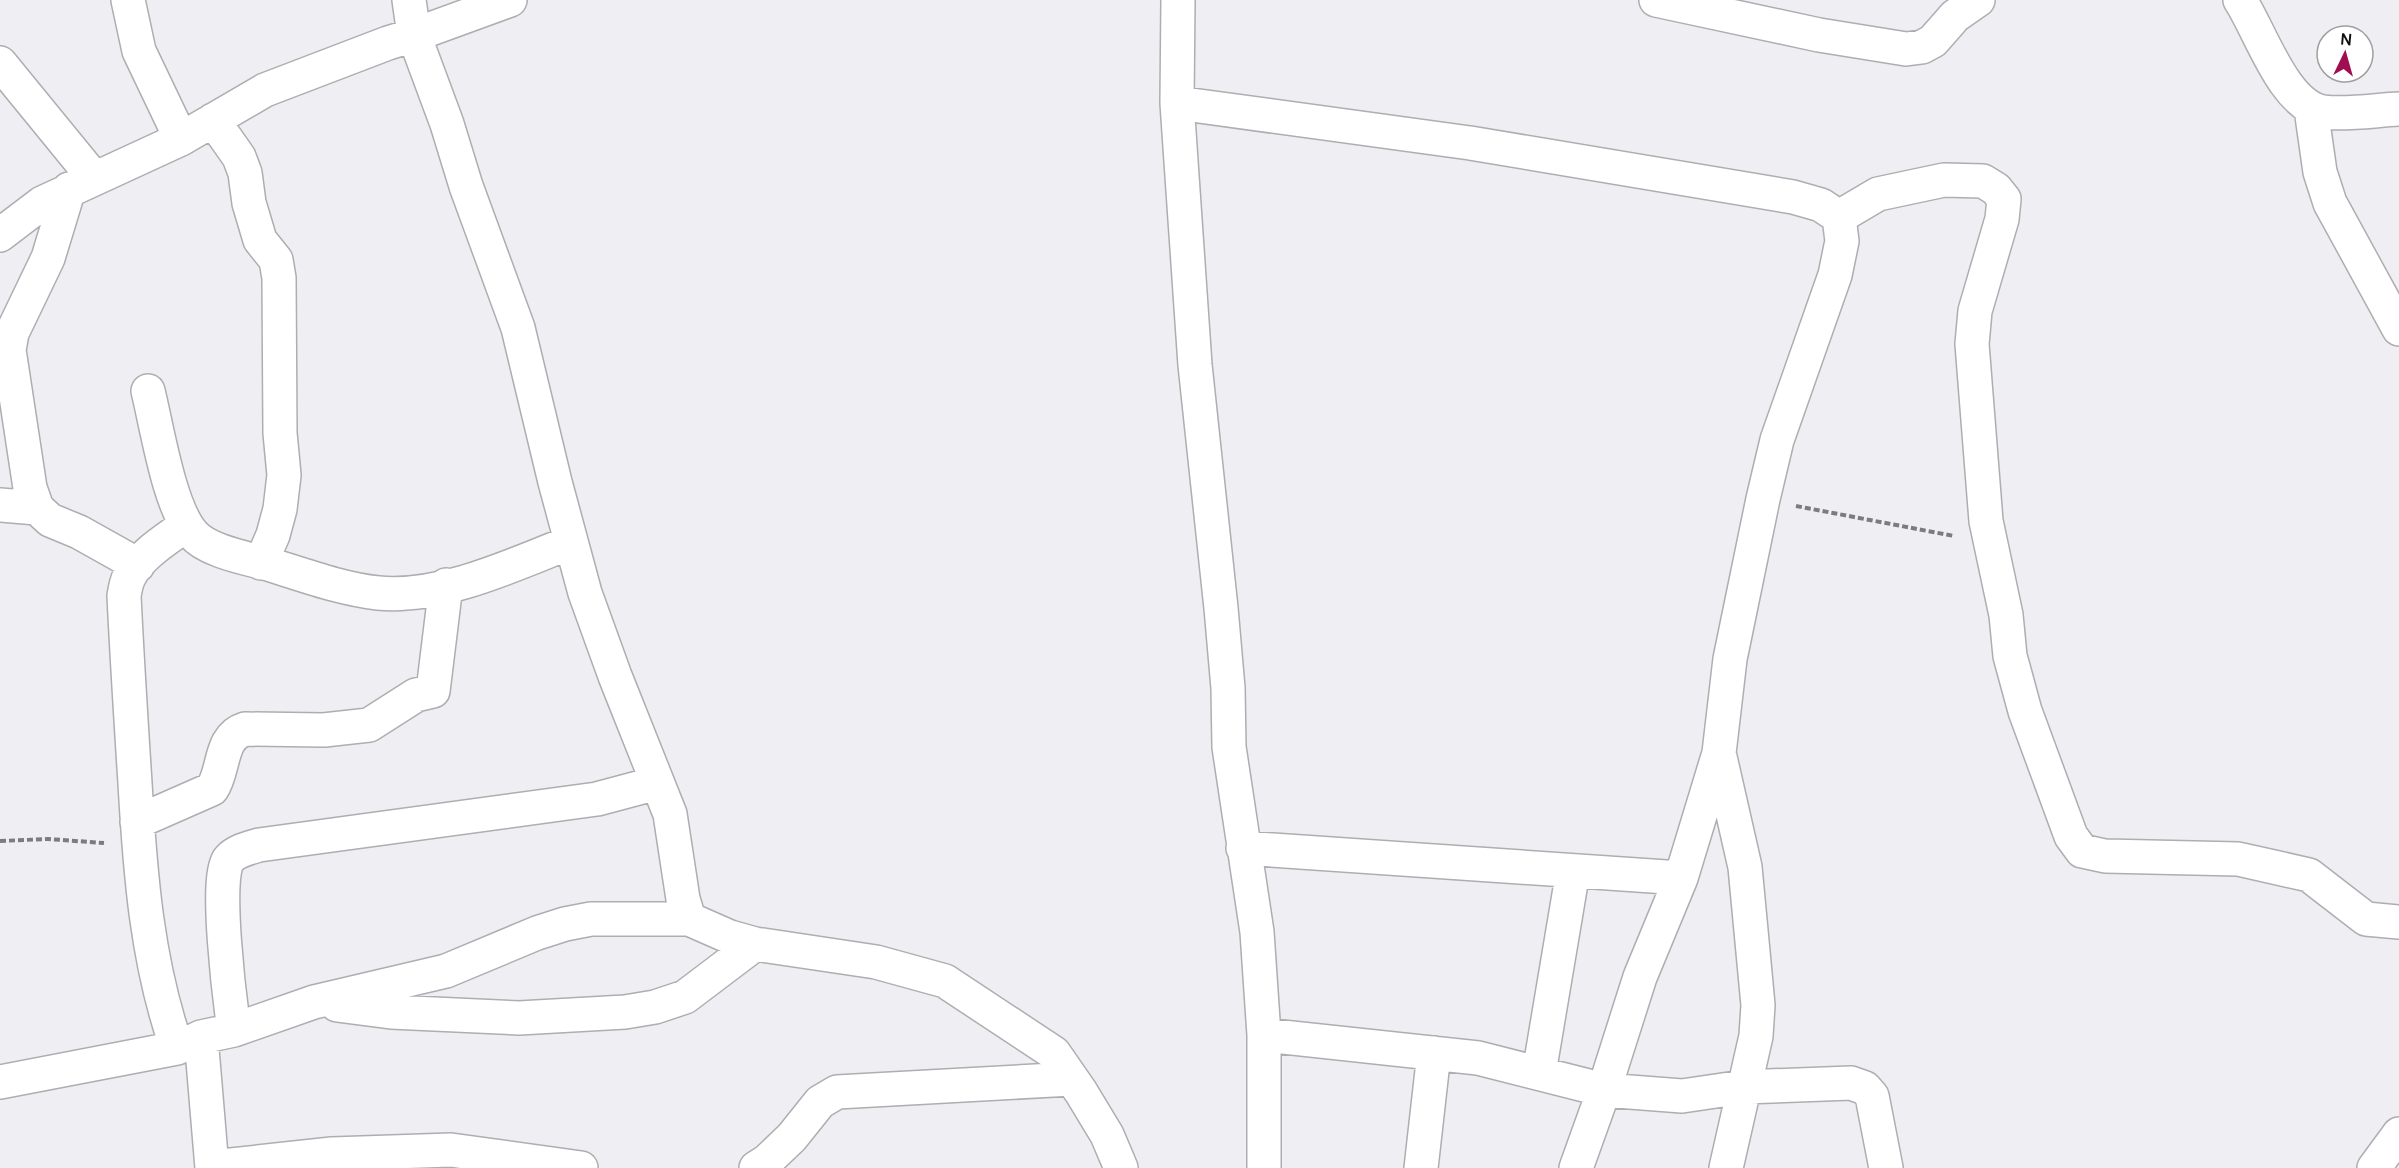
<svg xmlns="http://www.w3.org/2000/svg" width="2399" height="1168" viewBox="0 0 2399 1168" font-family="Manrope,sans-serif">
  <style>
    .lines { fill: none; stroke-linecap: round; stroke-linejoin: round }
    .minor-casing { stroke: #aeadb1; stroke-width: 36 }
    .path { stroke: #7c7c7e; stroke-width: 4; stroke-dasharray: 6 3; stroke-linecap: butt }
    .minor { stroke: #fff; stroke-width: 33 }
  </style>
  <rect width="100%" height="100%" fill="#efeef2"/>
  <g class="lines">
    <defs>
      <path id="minor" d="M128,0l11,51 42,88
        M409,0l5,35 33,89 19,62 52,142 37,154 30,111 30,83 55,138 13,85 6,20 41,18 25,7 121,18 69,19 109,72 27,39 26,43 14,33
        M1178,0l-1,103 18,262 26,243 7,80 1,59 28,185 7,103v133
        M1656,0l163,35 87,14 16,-2 11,-6 22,-25 23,-16
        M2240,0c20,30 44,107 84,112 22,3 53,-2 75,-3
        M0,63l94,115
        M1177,103l293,40 323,54 28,8 18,12 3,24 -7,34 -58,165 -14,59 -33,160 -11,94 -38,125 -41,99 -36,113 -28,78
        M2311,109l9,63 10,31 69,126
        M213,120l26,37 6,16 4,30 11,37 16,20 3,18 1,155 4,42 -4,34 -7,26 -12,28
        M69,189l-21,69 -36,75 -3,17 21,138 7,20 13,12 29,12 59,33
        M1839,217l39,-23 66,-14 39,1 13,8 8,10 -2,20 -27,92 -3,33 14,177 20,94 4,41 15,55 46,125 11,15 23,5 133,3 71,16 57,44 33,3
        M0,235l42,-32 139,-64 84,-49 123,-47 26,-8 96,-35
        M148,391c9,36 21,116 45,143 14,17 53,24 75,30 36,11 73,25 110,29 63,6 135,-28 193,-51
        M0,505l37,3
        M1720,757l25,110 13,138 -2,31 -30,132
        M137,822l75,-33c13,-19 7,-52 33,-60l79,1 45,-5 47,-30 17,-4 13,-106
        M1243,848l438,30
        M337,1005l54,7 128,6 106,-6 30,-5 30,-10 70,-53
        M234,1030c-4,-28 -20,-155 -5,-171 7,-8 20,-11 30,-14l338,-46 60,-16
        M1264,1035l214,23 126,32 78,6 61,-9 108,-4 14,5 7,8 14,72
        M201,1037l11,131
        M177,1048c-30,-85 -37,-175 -42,-265 -4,-62 -8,-125 -11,-187 1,-6 2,-13 5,-19 11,-22 38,-38 57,-52
        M1539,1073l34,-202
        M0,1082l177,-34 24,-11 33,-7 80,-28 132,-31 91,-38 28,-9 26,-5h98
        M212,1167l120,-13 119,-4 130,18
        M756,1168l11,-7 25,-24 28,-35 17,-10 235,-13
        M1421,1168l13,-115
        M2374,1168l25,-34"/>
    </defs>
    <use href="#minor" class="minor-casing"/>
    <path class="path" d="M1796,506l158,30
      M0,841l48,-2 56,4"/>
    <use href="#minor" class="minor"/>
  </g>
  <g transform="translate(2345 54) rotate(5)"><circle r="28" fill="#ffffff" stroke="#9f9fa0" stroke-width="1.5"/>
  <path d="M0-4.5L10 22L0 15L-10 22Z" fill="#a10d51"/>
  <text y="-9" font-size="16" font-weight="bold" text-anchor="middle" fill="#101011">N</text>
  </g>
</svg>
